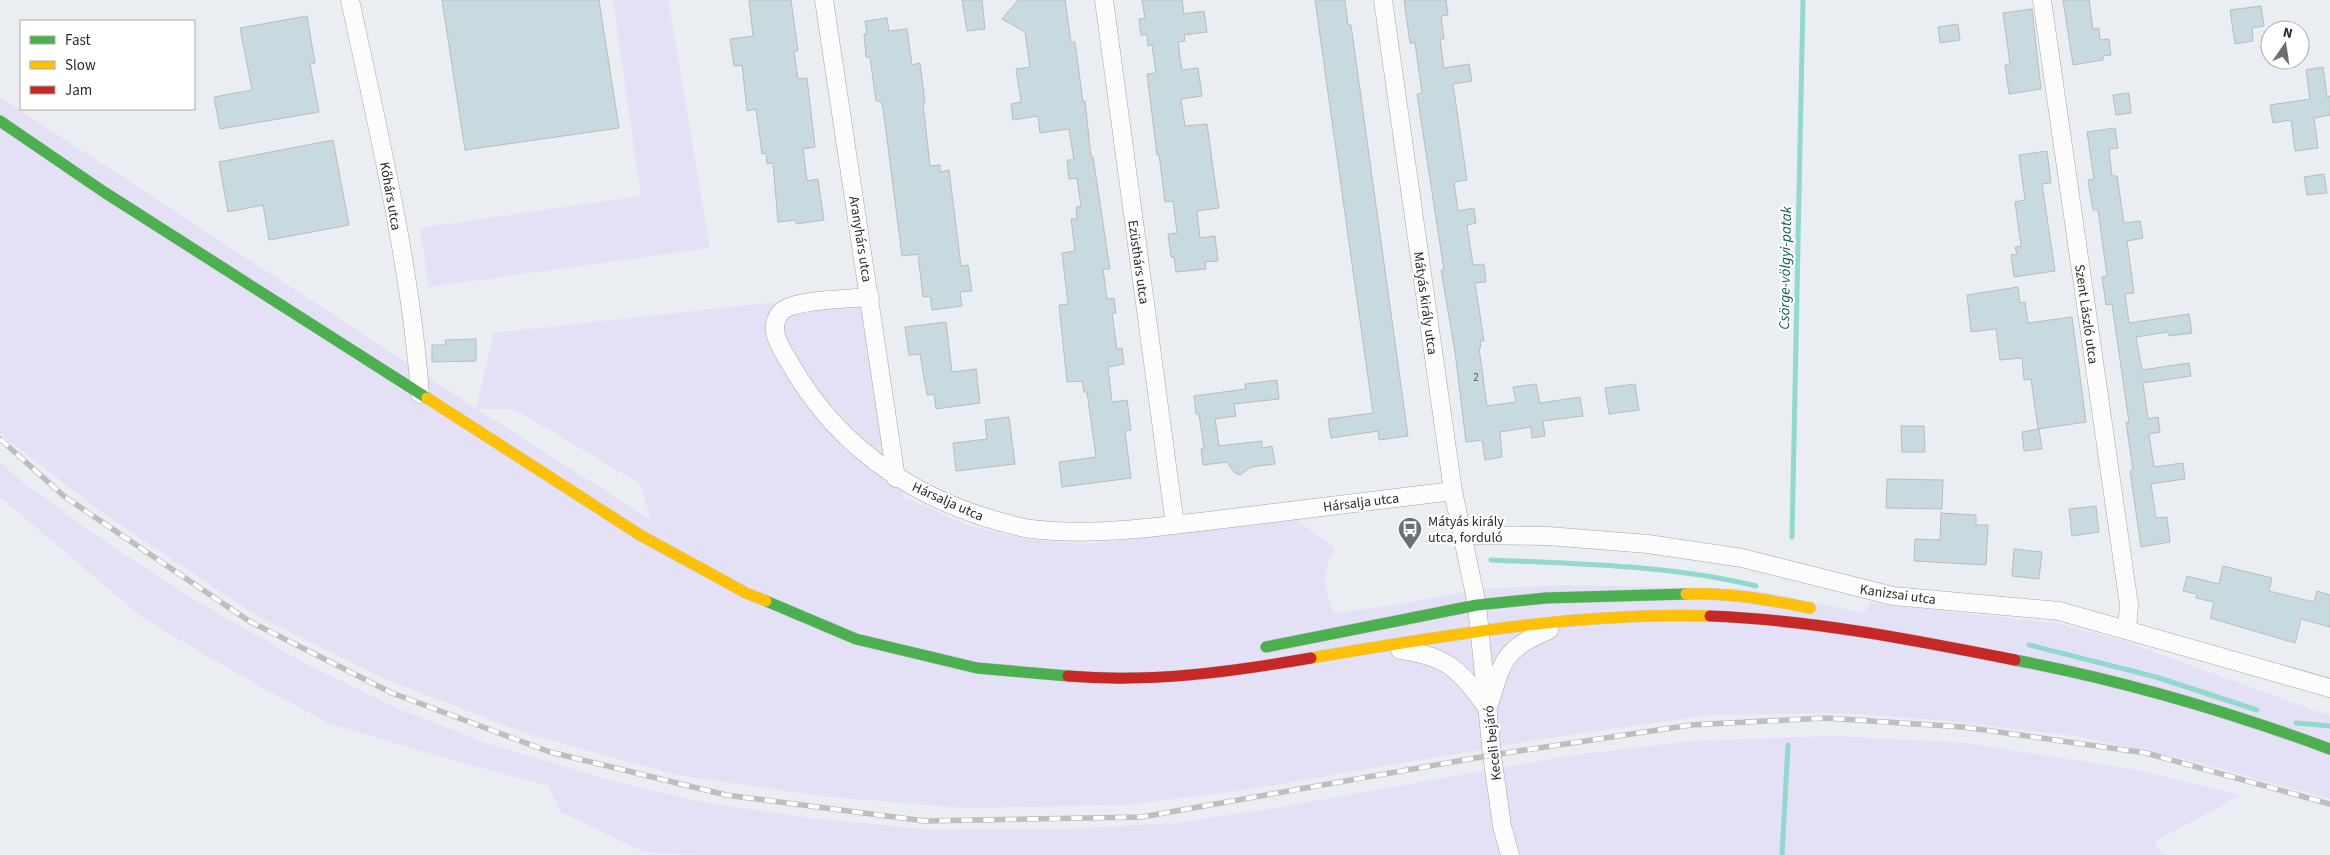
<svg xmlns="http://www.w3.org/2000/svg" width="2330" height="855" viewBox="0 0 2330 855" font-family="'Source Sans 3',sans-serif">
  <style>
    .green { fill: #e4e1f6; fill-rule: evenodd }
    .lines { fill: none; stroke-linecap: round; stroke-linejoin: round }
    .stream { stroke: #92d8cc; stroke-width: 5 }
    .building { fill: #c6dadf; stroke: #b9bcbe }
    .street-casing { stroke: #a2a5a8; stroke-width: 19 }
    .fast-casing { stroke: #c9cacc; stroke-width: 12 }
    .slow-casing { stroke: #c9cacc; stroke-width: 12 }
    .jam-casing { stroke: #c9cacc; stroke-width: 12 }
    .street { stroke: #fcfcfd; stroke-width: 18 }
    .fast { stroke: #4caf50; stroke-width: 11 }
    .slow { stroke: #ffc107; stroke-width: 11 }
    .jam { stroke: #c62828; stroke-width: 11 }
    .rail-casing { stroke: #bebebf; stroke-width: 5.5 }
    .rail { stroke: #fff; stroke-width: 4; stroke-dasharray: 11; stroke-linecap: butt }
    .labels { text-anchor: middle; stroke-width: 4.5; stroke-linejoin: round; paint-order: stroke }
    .number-label { font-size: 11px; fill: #50585a }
    .street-label { font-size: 14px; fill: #292c2e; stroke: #fff }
    .poi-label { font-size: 14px; fill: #292c2e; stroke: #fff; text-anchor: start }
    .water-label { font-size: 15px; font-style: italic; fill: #055c51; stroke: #fff }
  </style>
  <rect width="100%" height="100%" fill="#eaeef2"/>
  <path class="green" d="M613,0h55l42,248 -281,39 -9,-59 221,-32z
    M0,97l476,311 18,-75 380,-42 30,206 65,29 56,13 59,5 213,-24 38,28c-14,28 -12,37 -1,65l61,-8 86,-16 79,-4 191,4 113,24 6,-10 186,20 68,18 206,75v83l-141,-39 -113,-24 -138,-16 -99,-7 -130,2 -173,25 -291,50 -119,15 -160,3 -146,-12 -144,-21 -151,-42 -140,-54 -127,-62 -147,-98 -111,-85zM477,409h37l126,75 11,36z
    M0,462l20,18 94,68 81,52 111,64 93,45 90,35 124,37 89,21 107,16 123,12 136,-1 109,-6 98,-15 292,-52 126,-15 139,-5 135,7 175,28 99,24 -87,47 10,13h-1459l-61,-3 -84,-40 -11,-26 -108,-29 -113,-34 -81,-44 -103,-60 -144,-122z"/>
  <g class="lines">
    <path class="stream" d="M1792,537l11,-537
      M1491,560c86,4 181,5 265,26
      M2029,645l127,32 101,33
      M2296,723l34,3
      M1782,855l6,-110"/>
  </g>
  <path class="building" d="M442,0h157l20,128 -154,22z
    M749,0h42l7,51h-4l4,28 9,-1 8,69 -12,2 4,32 11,-2 6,41 -28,4v-4l-18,2 -5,-59 -6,1 -1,-11 -4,1 -6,-45 -9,2 -5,-46 -8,1 -4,-27 23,-3z
    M962,0h20l3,29 -18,2z
    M1018,0h47l6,42h4l8,60 2,-1 6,56h2l17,112h-7l4,30 7,-1 2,15h-4l5,36 5,-1 2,16 -16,3 4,35 15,-2 4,30 -6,1 6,47 -69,9 -3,-25 37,-5 -9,-65h-3l-2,-11 -15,1 -8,-77 9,-1 -6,-51 13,-2 -4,-32h6l-1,-12 5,-1 -4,-28 -8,1 -2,-19h7l-5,-31 -29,4 -2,-17 -25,4 -2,-16 10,-2 -5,-33 14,-2 -5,-35 -23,-13z
    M1142,0h40l2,14 20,-3 3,21 -23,3 1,6 -7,1 4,28 16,-2 4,28 -21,3 4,27 22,-2 10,72 2,12 -22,3 3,27 15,-2 3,25 -13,1 1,7 -30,3 -2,-15h-3l-3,-23 9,-1 -4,-32 -8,1 -6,-48 -2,1 -10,-81 9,-1 -4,-28 -4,1 -1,-11h-6l-2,-16 6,-1z
    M1315,0h30l3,25h3l57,411 -29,4 -1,-9 -47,7 -3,-19 45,-6z
    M1404,0h42l2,15 -7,1 3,23h-4l4,29 25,-4 3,17 -19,3 14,96 -13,2 4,29 16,-3 2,15 -9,2 6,40 11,-1 2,18 -11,1 9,58h-4l1,7h-2l8,58 29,-4 -3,-15 23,-3 4,19 40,-6 3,19 -40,5 2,15 -13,2 -1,-11 -31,5 2,25 -17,3 -3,-20 -16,2 -11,-90 -14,-82h3l-27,-176 5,-1 -7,-50h-5z
    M2063,0h26l4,29 6,-1 1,12 9,-1 2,16 -8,1v4l-30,5z
    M2261,6l3,20 -12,2 1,13 -18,3 -5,-34z
    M2032,9l9,80 -32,5 -4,-29 5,-1 -7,-51z
    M307,16l8,47 -5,1 9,48 -99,17 -6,-32 38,-7 -12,-62z
    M887,18l2,13 18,-2 5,36 8,-2 5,40h-2l7,63 10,-1v7l9,-2 12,96 7,-1 4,26 -12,1 2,14 -30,4 -2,-14 -7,1 -5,-43 -16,2 -19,-148 -2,-7h-5l-6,-44h-4l-2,-23h3l-2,-13z
    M1958,24l2,16 -20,3 -2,-16z
    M2323,67l4,30 3,-1v19l-16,3 4,30 -23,3 -4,-31 -18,3 -3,-18 40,-6 -4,-29z
    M2129,93l2,20 -15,2 -3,-20z
    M2115,128l3,20 -9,1 3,27h5l7,47 16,-2 3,17 -16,3 7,52 -9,1 4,29 60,-9 3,19 -23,3 -1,-4 -32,5 6,33 47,-7 2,13 -48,7 5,36 10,-2 2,15 -11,2 5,33 29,-4 2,16 -34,5 5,34 11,-1 3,25 -29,5 -11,-76 3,-1 -7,-48h3l-17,-118 -6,1 -4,-28 5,-1 -9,-66h-5l-5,-30 6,-1 -7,-47z
    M333,140l16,85 -80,15 -6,-35 -35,7 -9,-50z
    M2047,151l4,32 -9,1 13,87 -41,6 -3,-22 6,-1 -2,-7 6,-1 -6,-44 10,-2 -6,-45z
    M2324,174l3,19 -20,2 -3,-18z
    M2018,287l2,16 5,-1 3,21 44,-6 14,105 -48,7 -7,-50 -7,1 -2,-22 -22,2 -4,-31 -25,3 -4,-37z
    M946,322l6,50 24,-3 4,34 -44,6 -2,-15 -7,1 -7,-41 -11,1 -4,-28z
    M476,339v22l-44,1v-17h14l-1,-5z
    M1277,380l2,19 -45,5 2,12 -21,3 4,27 43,-5v7l10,-2 3,18 -24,3 -11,8 -6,-3 -7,-10 -24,3 -2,-16 3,-1 -5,-34h-3l-2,-18 52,-7 -1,-5z
    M1635,384l4,26 -30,4 -4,-26z
    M1009,417l6,47 -59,7 -3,-28 34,-4 -2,-19z
    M1901,426h23l1,26h-23z
    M2039,429l3,20 -18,2 -2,-19z
    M1887,479l56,1 -1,29 -56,-1z
    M2096,506l3,26 -27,4 -3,-27z
    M1941,513l35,2v10h12l-2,40 -72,-4 1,-22 25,1z
    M2014,549l28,3 -3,27 -27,-3z
    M2223,566l49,12 -3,13 45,11 3,-11 13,4v32l-29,-8 -6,24 -85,-25 4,-16 -18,-4 1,-4 -14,-3 4,-15 32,8z"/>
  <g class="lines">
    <defs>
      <path id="street" d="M350,0c28,130 60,261 70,394
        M824,0l72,478
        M1104,0l71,525
        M1383,0l70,491 24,114 15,150 10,71 8,29
        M2042,0l87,605 -2,24
        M870,297c-19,2 -79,2 -90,16 -13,17 2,36 11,52 51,89 134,141 234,163 9,2 20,2 30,3 51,3 103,-4 153,-10 82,-10 163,-20 245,-30
        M1461,535l87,1 100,8 94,14 151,38 166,15 271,77
        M1400,650c48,6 60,20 88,59
        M1490,702c13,-44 15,-53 59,-72"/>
      <path id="fast" d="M0,121l104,71 323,206
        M766,601l90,38 121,29 91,8
        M1266,647l211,-42 69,-7 140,-4
        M2015,660c105,20 215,52 315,89"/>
      <path id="slow" d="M427,398l213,137 106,58 20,8
        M1686,594c41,-2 83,6 124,14
        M1311,658c132,-22 265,-46 399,-42"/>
      <path id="jam" d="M1710,616c103,4 204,24 305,44
        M1068,676c82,7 163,-4 243,-18"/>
    </defs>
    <use href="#street" class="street-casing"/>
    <use href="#fast" class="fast-casing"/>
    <use href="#slow" class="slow-casing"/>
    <use href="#jam" class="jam-casing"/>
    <use href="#street" class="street"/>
    <use href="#fast" class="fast"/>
    <use href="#slow" class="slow"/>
    <use href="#jam" class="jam"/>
    <defs>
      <path id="rail" d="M0,439l65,58 184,124 143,72 158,59 176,43 199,26 217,-4 350,-62 199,-30 134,-7 138,9 183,26 184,51"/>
    </defs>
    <use href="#rail" class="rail-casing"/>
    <use href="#rail" class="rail"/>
  </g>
  <defs>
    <symbol id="bus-pin" viewBox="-11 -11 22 30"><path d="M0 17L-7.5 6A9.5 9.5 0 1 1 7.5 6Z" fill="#6d7073" stroke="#fff"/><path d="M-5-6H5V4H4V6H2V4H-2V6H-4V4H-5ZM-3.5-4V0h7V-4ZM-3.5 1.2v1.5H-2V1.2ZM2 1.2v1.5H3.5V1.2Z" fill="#fff"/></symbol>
  </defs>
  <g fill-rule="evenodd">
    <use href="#bus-pin" x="1396" y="515" width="28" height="38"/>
  </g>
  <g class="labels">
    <g class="number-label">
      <text x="1476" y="381">2</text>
    </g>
    <g class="street-label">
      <text transform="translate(391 196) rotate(80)" y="5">Kőhárs utca</text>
      <text transform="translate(861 239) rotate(81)" y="5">Aranyhárs utca</text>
      <text transform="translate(1139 262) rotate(82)" y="5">Ezüsthárs utca</text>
      <text transform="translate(1426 303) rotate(82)" y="5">Mátyás király utca</text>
      <text transform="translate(2087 314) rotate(82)" y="5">Szent László utca</text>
      <text transform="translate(948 501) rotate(24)" y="5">Hársalja utca</text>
      <text transform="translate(1361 502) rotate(-7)" y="5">Hársalja utca</text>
      <text transform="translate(1898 594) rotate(8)" y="5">Kanizsai utca</text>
      <text transform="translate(1492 743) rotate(-96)" y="5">Keceli bejáró</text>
    </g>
    <g class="poi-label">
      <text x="1428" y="526">Mátyás király<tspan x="1428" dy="16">utca, forduló</tspan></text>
    </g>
    <g class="water-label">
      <text transform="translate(1785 268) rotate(-89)" y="5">Csörge-völgyi-patak</text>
    </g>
  </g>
  <rect x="20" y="20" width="175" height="90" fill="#ffffff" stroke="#a9abab"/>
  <rect x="30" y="36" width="25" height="8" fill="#4caf50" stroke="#a9abab"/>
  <text x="65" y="45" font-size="15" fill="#292c2e">Fast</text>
  <rect x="30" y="61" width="25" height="8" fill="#ffc107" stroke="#a9abab"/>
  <text x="65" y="70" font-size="15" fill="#292c2e">Slow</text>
  <rect x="30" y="86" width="25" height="8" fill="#c62828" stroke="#a9abab"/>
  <text x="65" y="95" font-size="15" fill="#292c2e">Jam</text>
  <g transform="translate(2285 45) rotate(13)"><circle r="24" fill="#ffffff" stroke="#a9abab"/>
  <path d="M0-4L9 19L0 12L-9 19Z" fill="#6d7073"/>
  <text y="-8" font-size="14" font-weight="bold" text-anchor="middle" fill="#292c2e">N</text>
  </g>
</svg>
